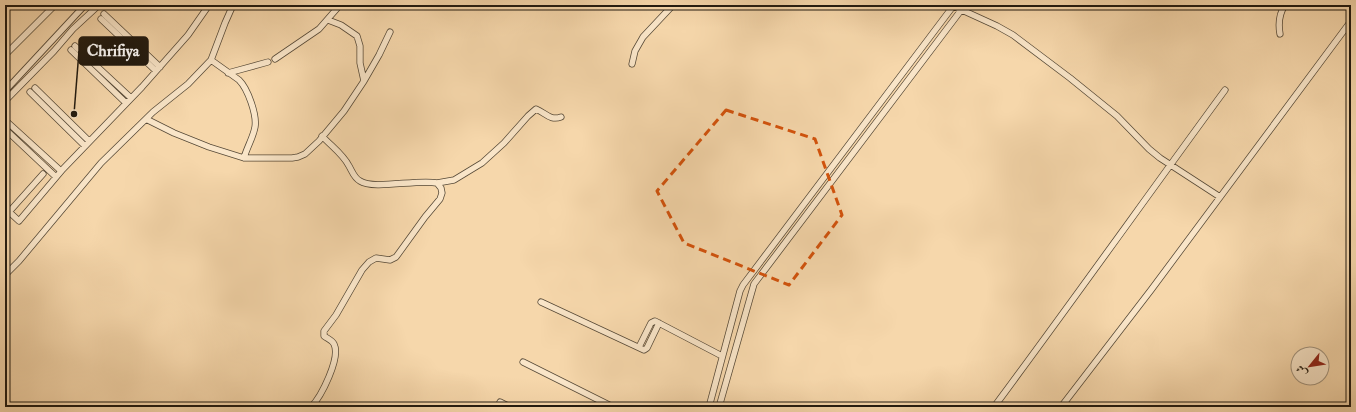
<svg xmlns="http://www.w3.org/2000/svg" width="1356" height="412" viewBox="0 0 1356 412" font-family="'IM FELL Double Pica',Amiri,serif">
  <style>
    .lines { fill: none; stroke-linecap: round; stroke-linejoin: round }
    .minor-casing { stroke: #564937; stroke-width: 7 }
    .minor { stroke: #f9e5c8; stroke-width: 5.5 }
    .marked { fill: none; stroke: #d4530c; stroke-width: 3; stroke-dasharray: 8 5; stroke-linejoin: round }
    .leader { fill: none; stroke: #211a10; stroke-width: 1.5 }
    .callout-dot { fill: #211a10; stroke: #f9e5c8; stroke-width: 1.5 }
    .callout { fill: #211a10; stroke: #211a10; stroke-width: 1.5 }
    .callout-label { font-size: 16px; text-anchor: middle; font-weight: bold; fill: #fff }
  </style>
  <rect width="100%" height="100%" fill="#f6d7ab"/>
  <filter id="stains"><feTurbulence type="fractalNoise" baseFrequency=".005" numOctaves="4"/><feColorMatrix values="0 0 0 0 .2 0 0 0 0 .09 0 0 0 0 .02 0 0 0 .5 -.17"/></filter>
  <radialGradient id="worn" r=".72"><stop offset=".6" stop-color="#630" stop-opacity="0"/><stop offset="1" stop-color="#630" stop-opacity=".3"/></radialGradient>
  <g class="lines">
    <defs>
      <path id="minor" d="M951,5l46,21 16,9 57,43 47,38 32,33 11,9 60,39
        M104,14l56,53
        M101,19l55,52
        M1280,34c-2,-11 -1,-20 5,-29
        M75,46l56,52
        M71,50l55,53
        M5,55l50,-50
        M275,59l44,-30 21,-24
        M211,60l28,20c9,9 18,35 16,47 -2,11 -8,20 -11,31
        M632,64l3,-13 8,-14 30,-32
        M228,73l40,-11
        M364,81l15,-26 11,-23
        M35,88l54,53
        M5,91l80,-86
        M30,92l55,54
        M5,101l49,-50 19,-22 26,-24
        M146,119l28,14 35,14 35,11h48l6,-1 7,-3 14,-13 25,-30 20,-30 -4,-18v-17l-3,-10 -16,-11 -13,-5
        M5,120l56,51
        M5,129l51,48
        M437,183l17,-3 28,-17 22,-20 24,-27 8,-7c10,4 14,12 25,8
        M5,208l14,13 44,-52 79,-82 46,-52 21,-30
        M9,212l34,-38
        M5,275l14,-14 82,-98 52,-51 35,-28 23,-24 14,-37 8,-18
        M541,302l103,48 3,-2 12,-25
        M639,347l12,-24 4,-2 67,35
        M523,362l90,45
        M500,402l10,5
        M311,407c10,-10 30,-49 23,-63 -2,-4 -6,-5 -10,-8v-5l12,-16 26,-45 7,-8 7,-4 14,2 6,-3 29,-40 15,-18 2,-6 -1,-5 -4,-5c-19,-4 -64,7 -77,-2 -6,-3 -8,-10 -11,-15 -6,-12 -18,-20 -27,-30
        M709,407l31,-116 3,-6 211,-280
        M719,407l35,-123 211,-279
        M994,407c78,-105 154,-212 231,-317
        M1061,407l90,-117 200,-269"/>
    </defs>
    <use href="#minor" class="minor-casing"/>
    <use href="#minor" class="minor"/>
  </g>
  <path class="marked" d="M726,110l89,29 27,76 -53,70 -105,-42 -27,-52z"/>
  <path class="leader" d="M74 114L79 51"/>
  <circle class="callout-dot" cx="74" cy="114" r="4"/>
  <rect class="callout" x="79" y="37" width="69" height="28" rx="4"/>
  <g class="callout-label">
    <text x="113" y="56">Chrifiya</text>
  </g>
  <rect width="1356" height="412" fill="none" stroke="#f6d7ab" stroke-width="20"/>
  <rect x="6" y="6" width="1344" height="400" fill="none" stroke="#211a10" stroke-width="2"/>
  <rect x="10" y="10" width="1336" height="392" fill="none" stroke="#211a10"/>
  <g transform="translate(1310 366) rotate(240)"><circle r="19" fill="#f9e5c8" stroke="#a3947e"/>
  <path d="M0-3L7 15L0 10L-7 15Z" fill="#8f2418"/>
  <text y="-6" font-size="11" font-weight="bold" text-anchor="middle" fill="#211a10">ش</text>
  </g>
  <rect width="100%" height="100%" filter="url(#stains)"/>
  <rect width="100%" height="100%" fill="url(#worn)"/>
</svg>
